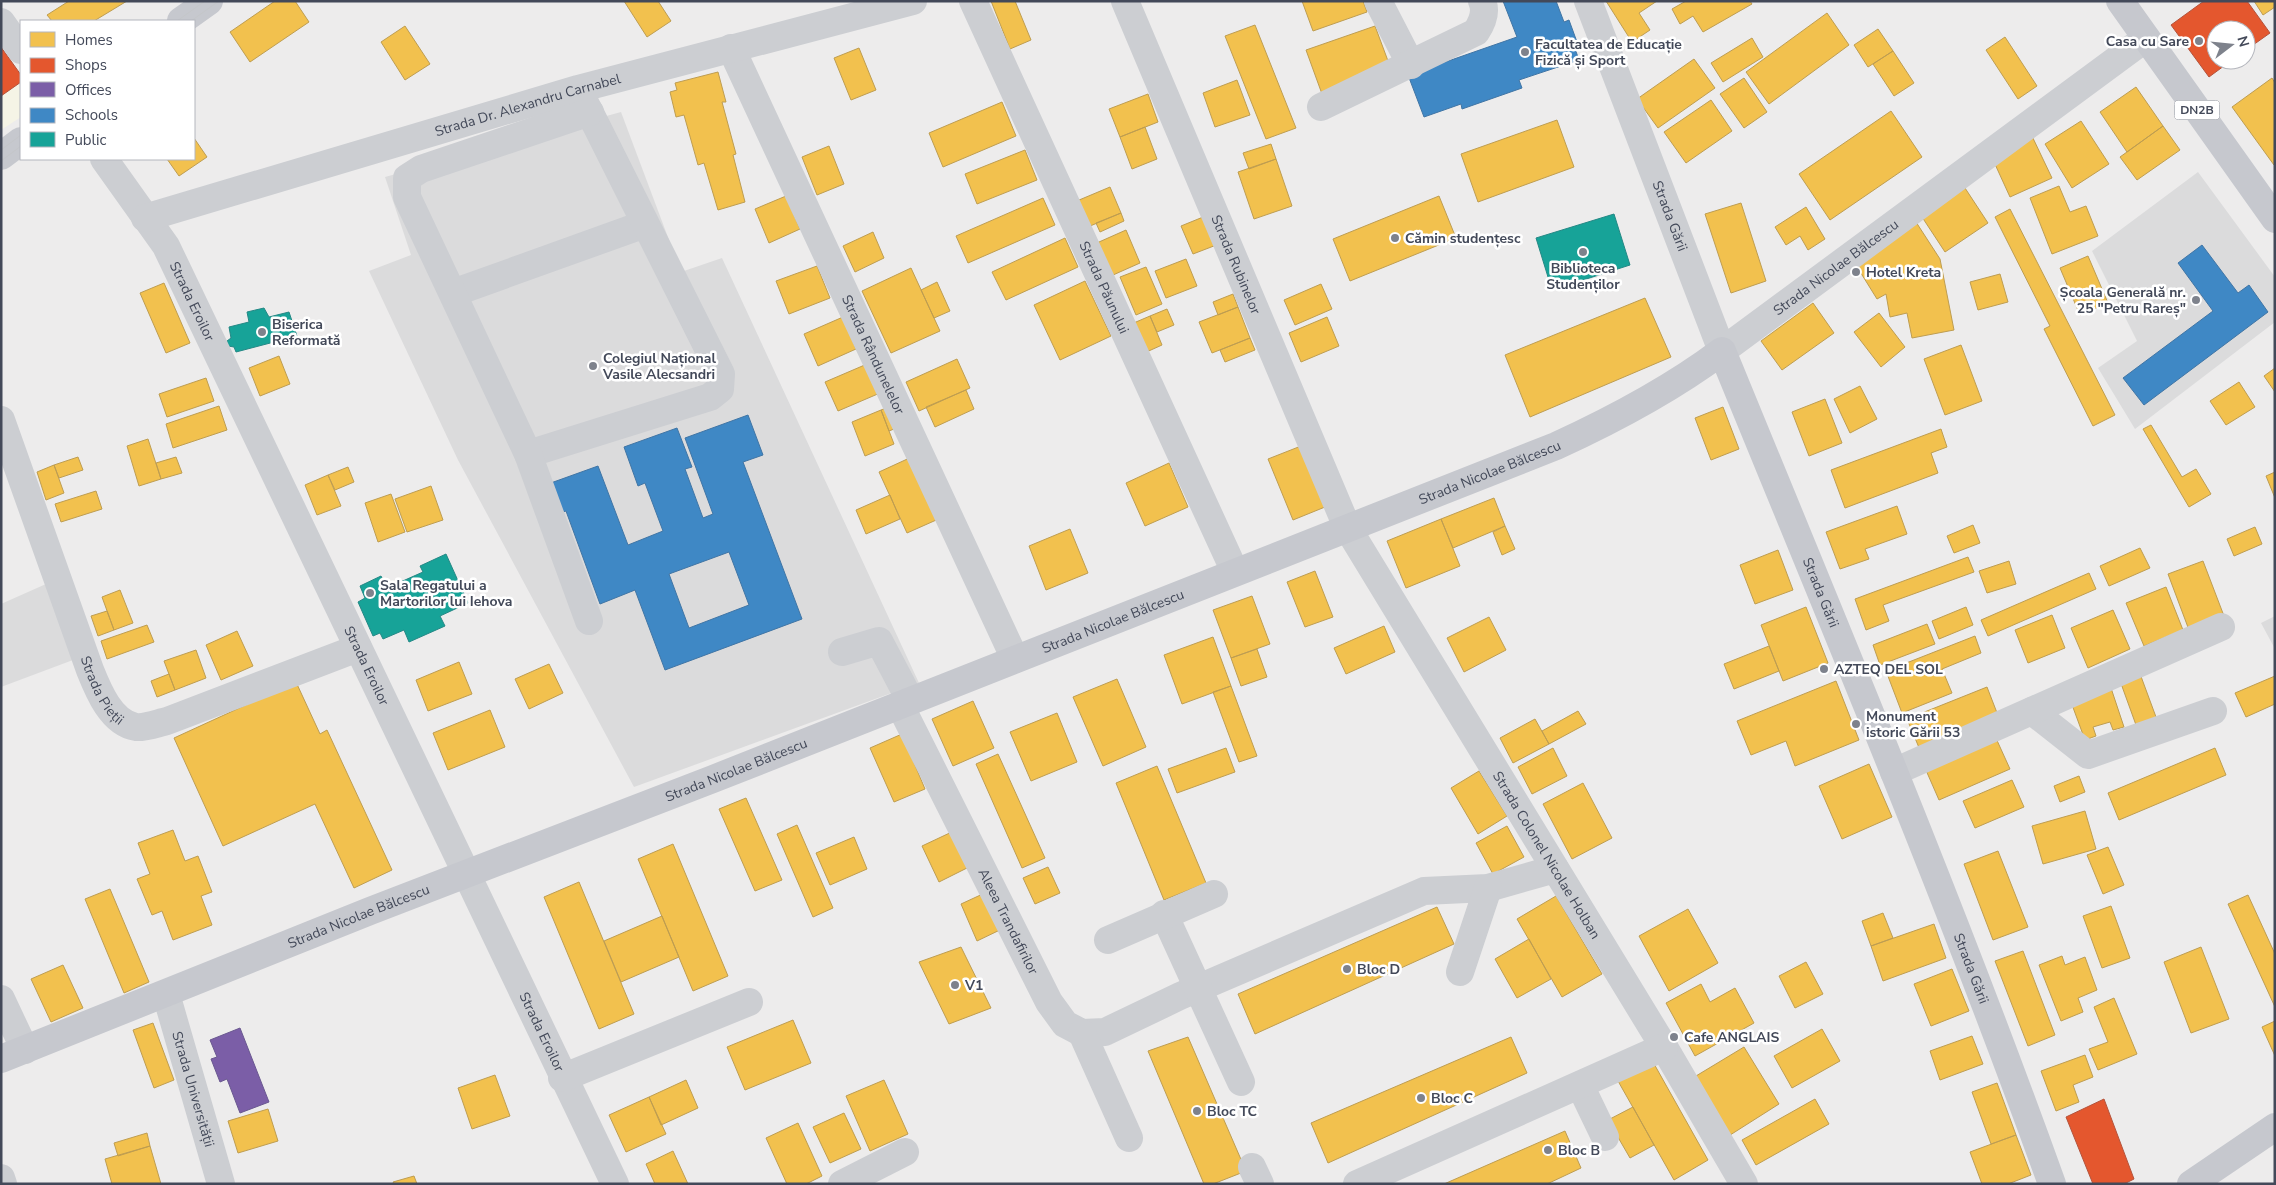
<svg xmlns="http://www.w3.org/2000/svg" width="2276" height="1185" viewBox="0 0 2276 1185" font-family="'Nunito Sans',sans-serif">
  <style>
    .commercial { fill: #f5f4e6 }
    .education { fill: #dbdbdc }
    .homes { fill: #f2c14e; stroke: #be9d51 }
    .shops { fill: #e4572e; stroke: #b4533b }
    .offices { fill: #7b5ea7; stroke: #6a5890 }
    .schools { fill: #3f88c5; stroke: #4075a5; fill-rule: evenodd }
    .public { fill: #17a398; stroke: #248885 }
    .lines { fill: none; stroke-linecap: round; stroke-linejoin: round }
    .minor { stroke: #ccced2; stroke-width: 28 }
    .major { stroke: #c6c8ce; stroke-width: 28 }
    .tram { stroke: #c4c6c9; stroke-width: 1 }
    .poi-dot { fill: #7e828c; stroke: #fff; stroke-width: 2 }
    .labels { text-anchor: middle; stroke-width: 5; stroke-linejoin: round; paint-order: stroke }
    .shield { fill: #fff; stroke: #7b808b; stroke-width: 1 }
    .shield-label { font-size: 12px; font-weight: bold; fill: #434959 }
    .poi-label { font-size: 14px; font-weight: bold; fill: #434959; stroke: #fff; text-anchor: start }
    .street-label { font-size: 14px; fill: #434959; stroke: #fff }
  </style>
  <rect width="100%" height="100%" fill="#edecec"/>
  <path class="commercial" d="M1,59l20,26v32l-20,13z"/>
  <path class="education" d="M621,112l60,160 41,-14 197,425 -285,104 -176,-327 -89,-189 42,-16 -26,-78z
    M2198,172l77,105v45l-140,107 -37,-61 39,-27 -45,-90z
    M46,584l27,76 -72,27v-83z
    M2275,616v33l-14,-26z"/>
  <path class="homes" d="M69,1h58l-33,20h-42l-5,-6z
    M275,1h20l14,21 -59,40 -20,-30z
    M624,1h34l13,20 -24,16z
    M991,1h24l16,39 -21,9z
    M1302,1h61l4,11 -54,19z
    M1606,1h51l-18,12 11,17 -18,12z
    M1686,1h64l2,3 -49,28 -10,-16 -13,8 -8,-15z
    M2254,1h21v6l-12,8z
    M1827,13l22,32 -80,59 -23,-32z
    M1255,25l41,103 -30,11 -41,-103z
    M405,26l25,38 -25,16 -24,-38z
    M1375,26l16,43 -69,25 -16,-44z
    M1878,29l15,22 -25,16 -14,-22z
    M2005,37l32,49 -19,13 -32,-49z
    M1752,38l11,19 -40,25 -12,-19z
    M859,48l17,42 -25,10 -17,-42z
    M1893,51l21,32 -20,13 -21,-32z
    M1694,59l21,29 -57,40 -21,-29z
    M718,72l8,30h-4l14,52 -3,1 12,47 -27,8 -14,-47 -6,2 -14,-50 -8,2 -6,-25 7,-2 -2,-7z
    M1744,78l23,34 -23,16 -24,-34z
    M2272,78l3,5 -1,82 -42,-58z
    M1237,80l13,35 -35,12 -12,-34z
    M2136,87l27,39 -36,26 -27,-40z
    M1148,94l10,28 -38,15 -11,-28z
    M1711,100l21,31 -46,32 -22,-31z
    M1002,102l14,34 -73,31 -14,-34z
    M1891,111l31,46 -92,63 -31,-46z
    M1557,120l17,47 -96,35 -17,-48z
    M2081,121l28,43 -37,24 -27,-44z
    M2163,126l17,24 -43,30 -17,-23z
    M1145,127l12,32 -25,10 -12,-32z
    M2031,134l21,44 -42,19 -16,-35z
    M194,138l13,19 -28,19 -12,-17h27z
    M1271,144l5,15 -27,10 -6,-16z
    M829,146l15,38 -27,11 -15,-38z
    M1025,150l12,30 -60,24 -12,-30z
    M1276,159l16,47 -38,13 -16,-47z
    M2059,186l11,26 16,-6 12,30 -46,18 -22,-56z
    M1110,187l11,26 -38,16 -11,-26z
    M1965,188l23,35 -43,29 -23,-35z
    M786,196l14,33 -31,14 -14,-34z
    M1439,196l17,42 -106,43 -17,-42z
    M1043,198l12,27 -87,38 -12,-27z
    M1741,203l25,78 -35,12 -26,-79z
    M1806,207l19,32 -17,11 -8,-14 -14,9 -11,-18z
    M2010,209l105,206 -22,11 -49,-97 6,-3 -55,-109z
    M1121,213l3,8 -24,11 -4,-9z
    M1208,215l11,29 -26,10 -12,-28z
    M1916,222l24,37 14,71 -42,8 -5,-25 -17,4 -4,-23 -9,5 -23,-37z
    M1126,230l14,33 -36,16 -14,-33z
    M873,232l11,26 -29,14 -12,-26z
    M1065,238l13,29 -72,33 -14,-28z
    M2088,256l20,47 -28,12 -20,-47z
    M1186,259l11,27 -31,12 -11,-27z
    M817,266l13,32 -41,16 -13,-33z
    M1146,267l16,37 -26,11 -16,-38z
    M911,268l29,63 -49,22 -29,-62z
    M2000,274l8,28 -30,8 -8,-28z
    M1085,281l26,55 -51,24 -26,-55z
    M937,282l13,29 -16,7 -13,-28z
    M164,283l26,60 -24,10 -26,-60z
    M1321,284l11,25 -37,16 -11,-25z
    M1233,294l5,13 -20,8 -5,-13z
    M1645,298l26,59 -141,60 -25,-62z
    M1813,303l21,30 -52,37 -21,-29z
    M1238,307l12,31 -38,15 -13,-31z
    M1167,309l7,16 -17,7 -7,-16z
    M1879,313l26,34 -24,20 -27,-35z
    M1150,316l12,29 -20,9 -13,-29z
    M843,317l13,32 -38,17 -14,-32z
    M1327,317l12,29 -38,16 -12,-29z
    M1250,338l5,12 -30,12 -5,-12z
    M1961,345l21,56 -37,14 -21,-56z
    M279,356l11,28 -30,12 -11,-28z
    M957,359l13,29 -51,23 -13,-29z
    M867,364l13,29 -42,18 -13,-29z
    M2275,368v24l-11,-16z
    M206,378l8,23 -47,16 -8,-23z
    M2239,382l16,25 -29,18 -16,-24z
    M1860,386l17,33 -27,14 -16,-34z
    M966,390l8,19 -39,18 -9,-20z
    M1825,399l17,44 -33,13 -17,-44z
    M219,406l8,24 -54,18 -7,-24z
    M1723,407l16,42 -28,11 -16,-42z
    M886,408l8,21 -5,2 -8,-21z
    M881,410l13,34 -29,12 -13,-34z
    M2151,425l31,52 14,-8 15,25 -22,13 -46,-78z
    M1941,429l6,18 -16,6 7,20 -93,35 -14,-38z
    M148,439l13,40 -22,7 -12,-40z
    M1301,446l24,61 -32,13 -25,-61z
    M916,455l27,62 -36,16 -28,-61z
    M78,457l5,13 -24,8 -5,-13z
    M176,457l6,16 -21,6 -5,-16z
    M1169,463l19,44 -43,19 -19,-43z
    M54,465l10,28 -18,7 -9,-28z
    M348,467l6,15 -19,8 -7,-15z
    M2275,472v26l-9,-22z
    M328,475l13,31 -24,9 -12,-30z
    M431,486l12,34 -36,12 -12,-33z
    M96,491l6,18 -41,13 -6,-18z
    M391,494l14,38 -27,10 -13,-39z
    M890,495l10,24 -34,15 -10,-24z
    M1494,498l11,28 -52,22 -12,-29z
    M1897,506l10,28 -42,15 4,10 -29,10 -14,-37z
    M1441,519l19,47 -54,22 -19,-47z
    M1973,525l7,18 -26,10 -7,-17z
    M1505,526l10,23 -13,6 -9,-23z
    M2255,527l7,17 -28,12 -7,-17z
    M1070,529l18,44 -42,17 -17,-44z
    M2140,548l10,20 -41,18 -9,-20z
    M1778,550l15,40 -38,14 -15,-39z
    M1968,557l6,15 -91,33 6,16 -23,9 -11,-31z
    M2009,561l7,23 -29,9 -8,-22z
    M2203,561l21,55 -35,14 -21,-56z
    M1315,571l18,46 -28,10 -18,-45z
    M2089,573l7,16 -108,47 -7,-16z
    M2166,587l17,43 -39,16 -18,-43z
    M120,590l13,33 -19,7 -12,-33z
    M1252,596l18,48 -39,14 -18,-48z
    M1806,607l22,56 -45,18 -22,-56z
    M1966,607l7,18 -34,14 -7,-18z
    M2113,610l17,39 -42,19 -17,-40z
    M107,611l7,19 -16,6 -7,-20z
    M2052,615l13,33 -37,15 -13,-33z
    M1489,617l17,33 -42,22 -17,-34z
    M1927,624l8,20 -55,21 -7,-20z
    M147,625l7,17 -47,17 -6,-18z
    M1384,626l11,26 -49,22 -12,-26z
    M237,631l16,35 -32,14 -15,-35z
    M1975,636l6,17 -39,16 10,24 -50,20 -16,-42z
    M1213,637l18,49 -49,18 -18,-49z
    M1769,646l10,25 -45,18 -10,-25z
    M1257,649l10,28 -26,9 -10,-28z
    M196,650l10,28 -31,12 -11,-29z
    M459,662l13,32 -44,17 -12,-31z
    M549,664l14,29 -34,16 -14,-30z
    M2139,671l17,46 -20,8 -17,-47z
    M169,674l6,16 -18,7 -6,-16z
    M2275,676v28l-29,13 -11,-24z
    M1117,679l29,68 -43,19 -30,-69z
    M1836,681l23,59 -64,26 -9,-25 -35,14 -14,-34z
    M296,682l24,52 7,-4 65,140 -38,18 -39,-84 -92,42 -49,-108z
    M1231,686l26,70 -18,6 -26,-70z
    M1987,687l12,31 -79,32 -13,-31z
    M2111,688l13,39 -11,3 -3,-8 -17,5 3,9 -11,4 -14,-38z
    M973,701l21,47 -41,18 -21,-47z
    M490,710l15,37 -57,23 -15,-37z
    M1578,711l8,13 -37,20 -7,-13z
    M1057,713l20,49 -46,19 -21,-49z
    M1535,719l14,25 -36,19 -13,-25z
    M902,734l23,55 -31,13 -24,-54z
    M1995,736l15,33 -71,31 -14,-32z
    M1226,748l9,24 -58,21 -9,-24z
    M1553,748l14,28 -35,18 -14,-27z
    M2215,748l11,27 -107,45 -11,-27z
    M998,754l47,104 -23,10 -46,-104z
    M1869,764l23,53 -50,22 -23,-53z
    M1157,766l49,117 -42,17 -48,-117z
    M1479,771l28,45 -29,18 -27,-46z
    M2079,776l6,16 -25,10 -6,-16z
    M2012,780l12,27 -49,21 -12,-27z
    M1583,783l29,55 -40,21 -29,-55z
    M746,798l36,82 -27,11 -36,-82z
    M2085,811l11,38 -53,15 -11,-38z
    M797,825l36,83 -20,9 -36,-83z
    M1507,826l17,31 -31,17 -17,-31z
    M173,830l12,31 13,-5 14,36 -11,4 11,29 -39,15 -11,-29 -10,4 -15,-36 13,-5 -12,-31z
    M956,830l17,35 -34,17 -17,-36z
    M854,837l13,32 -37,16 -14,-32z
    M673,844l55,132 -35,15 -55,-132z
    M2108,847l16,38 -21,9 -16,-39z
    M1998,851l30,76 -35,13 -29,-76z
    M1048,867l12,26 -25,11 -12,-26z
    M579,882l55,132 -35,15 -55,-132z
    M110,889l39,93 -25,11 -39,-94z
    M987,892l17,36 -27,13 -16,-37z
    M2248,895l27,59v53l-47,-103z
    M1556,896l46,78 -40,23 -45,-78z
    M2111,906l19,52 -28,10 -19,-52z
    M1437,907l17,37 -199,90 -17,-40z
    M1688,909l30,54 -49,28 -30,-55z
    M1883,913l10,25 -22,8 -9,-25z
    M662,916l17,41 -58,25 -17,-41z
    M1934,924l12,34 -63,23 -12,-35z
    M1529,939l22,40 -34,19 -22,-39z
    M961,947l30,61 -42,16 -30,-62z
    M2201,947l28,72 -38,14 -27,-71z
    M2023,951l32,84 -27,11 -33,-85z
    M2062,956l3,9 20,-8 12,33 -19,8 5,14 -22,9 -22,-56z
    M1806,962l17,32 -28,14 -16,-32z
    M63,965l20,43 -32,14 -20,-43z
    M1952,969l17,42 -38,15 -17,-42z
    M1701,984l9,18 25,-14 19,35 -59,33 -29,-53z
    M2114,998l23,56 -39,16 -9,-21 19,-7 -14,-35z
    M793,1020l18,43 -66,27 -18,-43z
    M2275,1021v35l-13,-29z
    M153,1023l21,57 -20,8 -21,-58z
    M1822,1029l18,32 -48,27 -18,-32z
    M1972,1036l11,28 -43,16 -10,-29z
    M1188,1037l58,134 -33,13h-9l-56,-133z
    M1511,1037l16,36 -199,90 -17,-40z
    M1744,1047l35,57 -52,33 -36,-58z
    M2085,1055l8,22 -20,8 6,17 -23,9 -15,-40z
    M1653,1062l55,98 -34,20 -56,-99z
    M495,1075l15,41 -38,13 -14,-41z
    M686,1080l12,28 -37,17 -12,-28z
    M884,1080l24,54 -38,17 -24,-55z
    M1997,1083l19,52 -25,9 -19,-52z
    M649,1097l17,37 -40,18 -17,-37z
    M1815,1099l14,25 -73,41 -14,-25z
    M1633,1107l21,38 -24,13 -22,-38z
    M268,1109l10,32 -40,12 -10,-32z
    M844,1113l17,36 -31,14 -17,-36z
    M798,1123l24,53 -16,8h-19l-21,-46z
    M1565,1131l16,37 -34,16h-103z
    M147,1133l3,13 -32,10 -4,-13z
    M2016,1135l15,40 -23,9h-26l-12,-32z
    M150,1146l11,38h-49l-7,-25z
    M673,1151l15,33h-33l-9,-20z
    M414,1176l3,8h-23l-1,-2z"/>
  <path class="shops" d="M2204,1h43l23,32 -24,17v-20h-30v30h16l-23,17 -38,-52z
    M1,47l20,28v7l-20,14z
    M2104,1099l30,80 -10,5h-31l-27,-67z"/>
  <path class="offices" d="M240,1028l29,74 -29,11 -13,-34 -7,3 -9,-23 6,-2 -7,-17z"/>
  <path class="schools" d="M1503,1h53l8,21 5,-2 8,22 -4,1 6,17 -60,20 3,8 -60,21 -1,-5 -37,13 -16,-42 109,-38z
    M2202,245l36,48 11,-8 19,27 -124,93 -21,-27 90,-67 -35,-48z
    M748,415l15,40 -20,7 59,157 -137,51 -30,-80 -35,14 -34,-93 -7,2 -11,-29 50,-18 30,79 35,-14 -18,-48 -7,3 -14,-39 53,-19 15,39 -7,2 18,49 10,-4 -28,-76zM729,552l20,53 -60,23 -20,-54z"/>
  <path class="public" d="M1614,214l16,51 -78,25 -16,-52z
    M264,308l5,9 20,-5 8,24 -61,16 -2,-5 -6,-1 -1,-5 4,-3 -2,-11 20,-5 -2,-10z
    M446,554l22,49 -28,13 5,10 -36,16 -5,-12 -21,9 -3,-6 -7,3 -15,-34 7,-4 -5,-12 21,-10 6,12 36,-16 -3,-6z"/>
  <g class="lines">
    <g class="minor">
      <path id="s1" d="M973,1l262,571"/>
      <path id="s2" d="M1125,1l222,526 317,520 80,137"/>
      <path d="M1378,1l33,64"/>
      <path id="s3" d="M1588,1l134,350 424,-313"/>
      <path d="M1,22l20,28"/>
      <path id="s4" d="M731,48l284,611"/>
      <path d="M1321,107l155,-75c6,-9 11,-20 6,-31"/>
      <path id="s5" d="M104,159l62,87 449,938"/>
      <path id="s6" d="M145,218l433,-129 335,-88"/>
      <path d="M453,293l192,-69"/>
      <path id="s7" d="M1,420l89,250c8,20 21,53 46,57 9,1 22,-4 31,-6l191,-73"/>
      <path d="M528,454l182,-57 10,-8 1,-15 -139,-277"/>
      <path d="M589,621l-61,-167 -121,-257v-19l14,-9 169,-57"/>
      <path d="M842,652l37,-11 31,59"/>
      <path id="s8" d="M900,705l149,297 16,22 17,9 23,-1 75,-36 244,-105 64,-3 67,-19"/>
      <path d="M2032,711l56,44 125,-44"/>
      <path d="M1894,772l327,-145"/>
      <path d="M1164,914l77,168"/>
      <path d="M1108,940l106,-46"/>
      <path d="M1460,972l28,-84"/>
      <path id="s9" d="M166,994l55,190"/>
      <path d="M1,999l24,51"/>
      <path d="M1082,1033l47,105"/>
      <path d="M562,1078l187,-76"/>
      <path d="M1580,1085l25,52"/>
      <path d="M1252,1167l8,17"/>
      <path d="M1,1178l2,6"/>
      <path d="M842,1184l63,-32"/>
      <path d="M1357,1184l307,-137"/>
    </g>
    <g class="major">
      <path d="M2120,1l155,218"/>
      <path d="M181,21l28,-20"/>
      <path d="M1,156l20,-15"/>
      <path id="s10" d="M1,1059l369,-148 343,-132 843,-333c59,-27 114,-56 166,-95 113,276 229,552 330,833"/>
      <path d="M2191,1184l84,-57"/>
    </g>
    <path class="tram" d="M177,21l28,-20
      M191,21l28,-20
      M1,150l20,-15
      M1,161l20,-15"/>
  </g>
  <g class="poi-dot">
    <circle cx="2199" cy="41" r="5"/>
    <circle cx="1525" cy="52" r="5"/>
    <circle cx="1395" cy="238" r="5"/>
    <circle cx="1583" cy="252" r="5"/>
    <circle cx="1856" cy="272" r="5"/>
    <circle cx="2196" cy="300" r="5"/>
    <circle cx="262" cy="332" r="5"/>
    <circle cx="593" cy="366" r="5"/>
    <circle cx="370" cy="593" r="5"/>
    <circle cx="1824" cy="669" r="5"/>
    <circle cx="1856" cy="724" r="5"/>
    <circle cx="1347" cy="969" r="5"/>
    <circle cx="955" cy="985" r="5"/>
    <circle cx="1674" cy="1037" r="5"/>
    <circle cx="1421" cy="1098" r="5"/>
    <circle cx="1197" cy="1111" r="5"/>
    <circle cx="1548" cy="1150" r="5"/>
  </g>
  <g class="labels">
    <rect class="shield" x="2174.5" y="100.5" width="45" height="19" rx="4"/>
    <g class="shield-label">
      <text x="2197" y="114">DN2B</text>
    </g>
    <g class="poi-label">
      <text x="2189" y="46" text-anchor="end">Casa cu Sare</text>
      <text x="1535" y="49">Facultatea de Educație<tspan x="1535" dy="16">Fizică și Sport</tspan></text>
      <text x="1405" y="243">Cămin studențesc</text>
      <text x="1583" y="273" text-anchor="middle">Biblioteca<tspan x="1583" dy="16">Studenților</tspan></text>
      <text x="1866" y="277">Hotel Kreta</text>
      <text x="2186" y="297" text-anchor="end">Școala Generală nr.<tspan x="2186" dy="16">25 "Petru Rareș"</tspan></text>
      <text x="272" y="329">Biserica<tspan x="272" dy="16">Reformată</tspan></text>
      <text x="603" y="363">Colegiul Național<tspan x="603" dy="16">Vasile Alecsandri</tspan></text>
      <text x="380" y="590">Sala Regatului a<tspan x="380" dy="16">Martorilor lui Iehova</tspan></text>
      <text x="1834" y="674">AZTEQ DEL SOL</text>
      <text x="1866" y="721">Monument<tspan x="1866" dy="16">istoric Gării 53</tspan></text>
      <text x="1357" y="974">Bloc D</text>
      <text x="965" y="990">V1</text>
      <text x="1684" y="1042">Cafe ANGLAIS</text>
      <text x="1431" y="1103">Bloc C</text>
      <text x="1207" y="1116">Bloc TC</text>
      <text x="1558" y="1155">Bloc B</text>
    </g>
    <g class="street-label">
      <text dy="5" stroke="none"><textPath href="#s6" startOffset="399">Strada Dr. Alexandru Carnabel</textPath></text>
      <text dy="5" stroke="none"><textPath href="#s3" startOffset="230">Strada Gării</textPath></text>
      <text dy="5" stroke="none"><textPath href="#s2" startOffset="286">Strada Rubinelor</textPath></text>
      <text dy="5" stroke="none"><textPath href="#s3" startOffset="516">Strada Nicolae Bălcescu</textPath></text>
      <text dy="5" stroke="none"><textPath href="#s1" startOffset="315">Strada Păunului</textPath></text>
      <text dy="5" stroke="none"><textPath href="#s5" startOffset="168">Strada Eroilor</textPath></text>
      <text dy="5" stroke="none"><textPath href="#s4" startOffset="338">Strada Rândunelelor</textPath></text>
      <text dy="5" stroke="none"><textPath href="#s10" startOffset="1600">Strada Nicolae Bălcescu</textPath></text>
      <text dy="5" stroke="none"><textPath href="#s10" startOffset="2124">Strada Gării</textPath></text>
      <text dy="5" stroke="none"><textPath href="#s10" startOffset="1195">Strada Nicolae Bălcescu</textPath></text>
      <text dy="5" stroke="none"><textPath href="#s5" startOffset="572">Strada Eroilor</textPath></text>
      <text dy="5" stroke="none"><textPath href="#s7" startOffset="289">Strada Pieții</textPath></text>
      <text dy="5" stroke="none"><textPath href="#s10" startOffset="790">Strada Nicolae Bălcescu</textPath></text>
      <text dy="5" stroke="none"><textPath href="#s2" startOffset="955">Strada Colonel Nicolae Holban</textPath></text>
      <text dy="5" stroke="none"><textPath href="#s10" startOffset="385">Strada Nicolae Bălcescu</textPath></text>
      <text dy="5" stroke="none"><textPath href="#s8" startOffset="242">Aleea Trandafirilor</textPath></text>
      <text dy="5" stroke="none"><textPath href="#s10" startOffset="2529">Strada Gării</textPath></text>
      <text dy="5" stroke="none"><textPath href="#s5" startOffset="978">Strada Eroilor</textPath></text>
      <text dy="5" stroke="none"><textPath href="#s9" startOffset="99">Strada Universității</textPath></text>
    </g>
  </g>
  <rect width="2276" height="1185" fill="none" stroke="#434959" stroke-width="5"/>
  <rect x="20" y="20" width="175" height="140" fill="#ffffff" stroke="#b4b6bd"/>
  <rect x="30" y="32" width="25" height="15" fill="#f2c14e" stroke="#b4b6bd"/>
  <text x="65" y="45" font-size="15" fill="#434959">Homes</text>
  <rect x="30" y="58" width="25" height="15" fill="#e4572e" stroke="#b4b6bd"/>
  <text x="65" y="70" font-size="15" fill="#434959">Shops</text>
  <rect x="30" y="82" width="25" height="15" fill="#7b5ea7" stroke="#b4b6bd"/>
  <text x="65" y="95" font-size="15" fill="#434959">Offices</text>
  <rect x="30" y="108" width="25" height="15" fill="#3f88c5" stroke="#b4b6bd"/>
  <text x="65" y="120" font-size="15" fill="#434959">Schools</text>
  <rect x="30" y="132" width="25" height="15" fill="#17a398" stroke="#b4b6bd"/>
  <text x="65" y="145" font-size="15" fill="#434959">Public</text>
  <g transform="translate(2231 45) rotate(74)"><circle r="24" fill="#ffffff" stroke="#b4b6bd"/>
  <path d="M0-4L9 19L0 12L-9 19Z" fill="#7e828c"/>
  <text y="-8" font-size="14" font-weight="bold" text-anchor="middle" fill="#434959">N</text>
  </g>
</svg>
